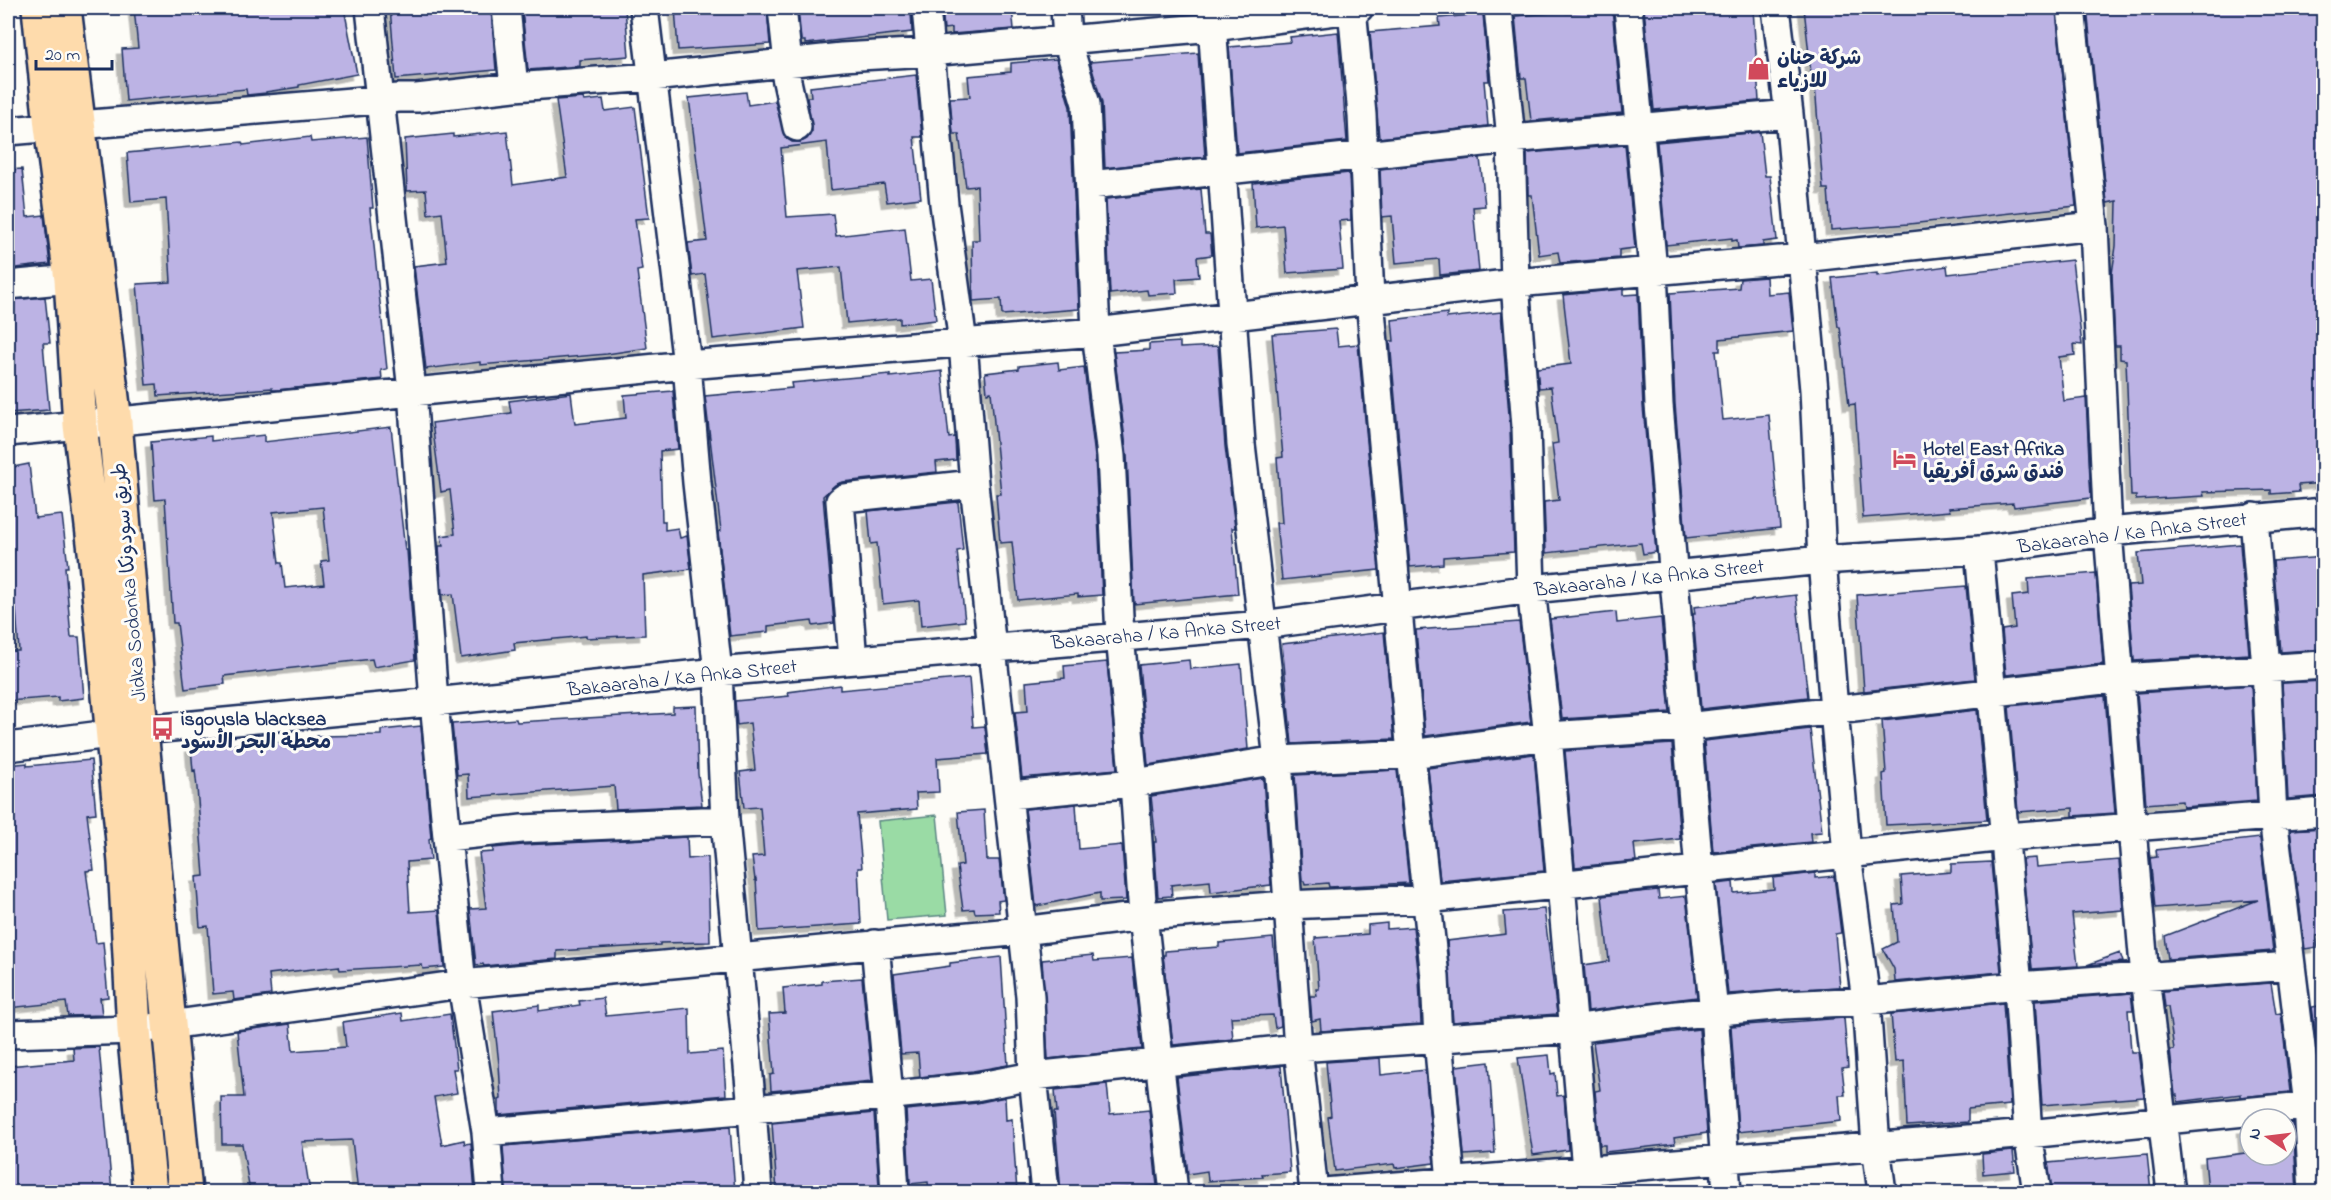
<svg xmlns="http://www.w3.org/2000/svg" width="2331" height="1200" viewBox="0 0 2331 1200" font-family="'Indie Flower','Playpen Sans Arabic',sans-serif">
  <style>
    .green { fill: #9adba5; stroke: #5a8582; stroke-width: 1.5 }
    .building { fill: #bcb3e4; stroke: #1b2f5e; stroke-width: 1.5; fill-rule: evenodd; filter: url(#shadow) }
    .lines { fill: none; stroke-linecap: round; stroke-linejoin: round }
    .minor-casing { stroke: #1b2f5e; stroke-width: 32 }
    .major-casing { stroke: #1b2f5e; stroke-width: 38 }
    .minor { stroke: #fdfcf7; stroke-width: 27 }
    .major { stroke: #fedbac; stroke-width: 33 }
    .labels { text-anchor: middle; stroke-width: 6; stroke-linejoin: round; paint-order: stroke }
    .poi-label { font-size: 20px; font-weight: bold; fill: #1b2f5e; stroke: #fdfcf7; text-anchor: start }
    .street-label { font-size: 20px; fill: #1b2f5e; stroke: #fdfcf7 }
  </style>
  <defs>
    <filter id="shadow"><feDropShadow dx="-5.5" dy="5.5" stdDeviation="0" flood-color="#0004"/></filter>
  </defs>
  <rect width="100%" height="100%" fill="#fdfcf7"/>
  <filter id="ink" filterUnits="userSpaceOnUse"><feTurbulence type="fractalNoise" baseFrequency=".0167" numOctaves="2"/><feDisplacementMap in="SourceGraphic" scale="12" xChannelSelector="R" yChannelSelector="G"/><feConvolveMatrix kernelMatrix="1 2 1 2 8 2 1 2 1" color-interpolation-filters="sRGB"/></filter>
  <g filter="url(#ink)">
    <path class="green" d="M937,815l10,100 -60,5 -9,-99z"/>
    <path class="building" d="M134,8h210l13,66 -58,11v2l-33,5v1l-19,2 -1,-6 -120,12 -4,-52 16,-1z
      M390,8h101l5,62 -100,9z
      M550,8h25l1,4 49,-4 4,48 -49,4v6l-52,4 -6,-60z
      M675,8h92l3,36 -92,6z
      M798,8h113l1,24 -107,12v-3h-4z
      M942,8h70l2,21 -62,5v-6l-8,1z
      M1612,8l10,105 -91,8 -5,-43h-5l-6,-62 51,-4v1z
      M1644,8h109l6,93 -105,9z
      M1804,8h252l20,198 -167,18 -78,6 -3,-41h-5l-9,-117 -3,1z
      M2087,8h232l5,60v67h-4l4,32v218l-3,1 -1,47 4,-1v51l-26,2 1,7 -28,2v-4l-68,2 1,4 -68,4v-4h-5l-5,-136 -6,-1v-13h-5l-3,-72 4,-28 1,-45 -10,2z
      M1483,14l6,67h-5l4,45 -109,12 -9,-106 70,-6 -1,-8z
      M1338,32l9,109 -110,12 -8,-106 62,-5 -1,-5z
      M1198,53l7,104 -100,11 -3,-65 -12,-41z
      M1056,59l14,48 9,202 -77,6 -1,-16 -28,2 -1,-61h7l-2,-54 -11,1 -7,-53h-6l-3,-36 20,-1 -2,-21 43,-4v-9z
      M916,75l6,62h-8l7,61 -34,4 -3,-18 -53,6 -4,-48 -46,6 6,69 46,-3 3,22 69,-8 6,53 20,-2 5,41 -36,4v-6l-53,5 -6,-56 -44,4 7,57 -91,11 -8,-65 -13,2 -4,-33 19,-2 -18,-143 57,-6 2,13 27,-4 10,36 7,5h8l7,-3 5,-8 -5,-34h4l-1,-10z
      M583,98l1,3 19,-2 2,12 30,-4 14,111 -14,1 7,51 -5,1 10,77 -40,6 -127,11v-3l-54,7 -12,-103 33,-4 -5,-50 -14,2 -2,-24 -19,1 -2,-52 48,-5v3l54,-6 6,54 54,-8 -11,-77z
      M1760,132l5,44h5l7,64 -14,2v4l-25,2 -1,-8 -5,1v-3l-66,7 -9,-103z
      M310,137l1,5 56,-5 6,71h-3l17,161 -6,1 1,9 -105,11h-5v-2l-114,8 -1,-12 -11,1 -9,-101 34,-2 -5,-83 -35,3 -4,-49 115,-11 1,3z
      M1625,145l10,103 -16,2v8l-59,5 -2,-11 -19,3 -7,-60h-4l-1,-42z
      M1480,158l5,48 -12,1 6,64 -39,4 -1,-16 -43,4 -4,-47 -10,1 -2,-48z
      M22,169l5,48 17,-2 6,49 -42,5v-99z
      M1349,173l2,47 -12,1 4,48 -56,4 -4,-48 -27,3 -3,-45z
      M1201,189l4,45h5l2,21 -15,2 2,20 -23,2 1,14 -29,2 -1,-5 -37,4 -4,-95z
      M2072,260l10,85 -8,-1 1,11 -16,2 5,44 22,-3 5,100 -77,9 -1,-4 -64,5 1,3 -87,7 -8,-114 -6,1 -9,-78h-2l-6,-49 45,-5v3l70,-10 1,8z
      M1766,277l1,17 22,-2 4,39 -73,8v12h-4l7,69 46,-5 11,113 -94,10 -11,-134 -5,-111 69,-5 1,-9z
      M1623,289v6l15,-1 5,112 13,146 -13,2 -2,-11 -95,10 -2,-51 15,-2 -7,-56 6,-1 -7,-56 -12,1 -2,-20 34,-4 -8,-69z
      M45,297l5,46h-7l6,67 -41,3v-113z
      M1501,312l9,116 4,124 -71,5v7l-33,3 -20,-226h4l-2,-21 55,-7v5z
      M1336,329l2,17 20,-2 21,226 -97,10 -6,-57h6l-5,-65 6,-1 -11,-123z
      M1180,342v6l38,-2 7,100 10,82h-3l6,66 -104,10 -7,-149 -13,-103 35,-2v-6z
      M1058,362l1,8 25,-3 11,90 7,138 -24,2v-3l-60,6 -6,-58 -12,1 -4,-49h5l-10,-102 -4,1 -2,-20 34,-4v-3z
      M942,371l7,67 6,-1 1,23 -20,2 1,10 -95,10 -7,3 -12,11 11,127 -21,3 -1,-5 -44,5v6l-38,4 -12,-104 3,-1 -16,-135 87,-8 -1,-5 99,-9v3z
      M673,391l5,58 -18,2 2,70h3v9l13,-2 2,10 7,-2 4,33 -48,6 2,60 -59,3v-2l-72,7 1,7 -54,8 -8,-64 -11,1 -3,-49h4l-2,-10 14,-2 -5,-44 -9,2 -9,-69 79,-10 -2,-12 62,-8 4,31 51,-6 -2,-23z
      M391,427l14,123h2l8,110 -41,7 -2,-8 -148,17 1,8 -40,5 -8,-66h-4l-8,-124 -10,1 -4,-58 60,-6v5l53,-6v7zM323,507l6,53 -8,1 3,23 -39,4 -3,-25h-3l-6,-51z
      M29,464l6,54 27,-3 6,52h-3l6,70h8l5,61 -26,3v-4l-50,4v-50h11l-3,-43 -8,1v-141z
      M958,502l5,48 -6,1 8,70 -44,5 -2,-26 -36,4 -6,-61 -6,1 -3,-33z
      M2240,544l9,110 -115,7 -6,-75 13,-1 -3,-32z
      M2324,557v92l-43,3 -8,-91z
      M2096,573l7,91 -97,11 -4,-45 13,-2 -3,-32 17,-2 -1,-15z
      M1966,586l9,93 -111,12 -7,-96z
      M1796,595l12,102 -107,12 -8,-95h2l-1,-7z
      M1616,612l1,11 44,-5 9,94 -108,7 -12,-100z
      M1519,622l12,100 -106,14 -9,-106z
      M1384,632l10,107 -102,5 -10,-100z
      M1189,660l1,9 51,-5 7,85 -100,16 -9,-100z
      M1107,662l10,107 -95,9 -7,-66 13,-1 -2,-29 39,-4 -1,-12z
      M969,678l4,49 12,-1 3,28 -51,4 2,34 -23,1 1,16 -60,5 5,54h-4l3,56 -102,7 -3,-52 -1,1 -3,-23 12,-1 -4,-49 -16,1 -4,-36 15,-2 -5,-47 -13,2 -2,-24 54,-5 -1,-4 52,-7v5z
      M2324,681v115l-36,3 -6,-116z
      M2251,685l6,116 -74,6 -1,-6 -36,3 -9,-111z
      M2105,696l10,117 -42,3v-8l-55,4 -9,-106z
      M696,706l2,68 4,31 -86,4 -2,-23 -145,11 -1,-23 -11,1 -5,-51 64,-5 1,3 156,-9v-6z
      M1977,710l10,110 -101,5 -3,-51 3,-1 -4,-52z
      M421,726l10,112 -2,1 2,21 -24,2 3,50 29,-2 5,57 -21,2 -1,-4 -82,5 -1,-4 -70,8 2,21 -37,5 -1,-8 -20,2 -5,-68 -8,1 -4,-50 8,-1 -7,-88 -2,-18 -2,1 -2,-24 126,-7v-4l64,-1v-5z
      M1810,729l12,103 -12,1 1,9 -98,10 -9,-111z
      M1672,744l8,95 -46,5 2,17 -61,6 -10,-116z
      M1534,754l10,117 -104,10 -12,-113z
      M91,760l5,53 -9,1 7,56 -8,1 10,72 7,-1 5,55 -8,1 2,17 -34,1 -2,-14 -58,6v-243l19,-2v3z
      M1397,770l12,113 -80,4 -1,-4 -23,2 -1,-4h-2l-7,-106z
      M1263,778l8,107 -60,7 -1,-11 -39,4 1,11 -14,1 -4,-55h2l-5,-46z
      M1076,804l3,45 43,-4 4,55 -26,1v-8l-64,13 -11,-97z
      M984,810l3,50h12l5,40 -6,1 1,11 -24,1 -1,-4 -11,1 -6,-44 6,-1 -5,-53z
      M2324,828v107l-8,1 2,11 -13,2 -15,-119z
      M687,837l1,22 20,-2 2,85 -50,1v2l-103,6v8l-73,7 -1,-2 -7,1 -6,-56 16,-1 -7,-55 14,-1v-4l30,-3z
      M2260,838l13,113 -105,8 -3,-23 93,-36 -103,8 -5,-50 7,-1 -1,-7z
      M2035,858l1,9 83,-7 4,50 -51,4 6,52 -46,3 -10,-110z
      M1991,862l10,110 -106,10 -1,-13 -11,-20 14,-7 -3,-37 9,-1 -2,-28 50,-4v-8z
      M1815,873v5l19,-2 7,57 -6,1 5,53 -112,7 -12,-110 17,-2 1,11 40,-4 -1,-11z
      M1658,890l1,9 27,-3 11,101 -109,14 -4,-46 25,-4 -7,-65z
      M1544,909l13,105 -104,8 -6,-81 59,-7 -2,-22z
      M1387,923v6l26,-2 6,51 2,46 -100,7 -1,-12 -8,2 -2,-25h7l-1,-7h3l-4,-51 53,-4v-9z
      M1273,938l8,88 -6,2 -2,-13 -42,2 2,22 -60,6 -10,-90h2v-4l54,-4v-4z
      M2120,953l3,9 -36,3z
      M1093,955l1,6 38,-3 10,91 -94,10 -6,-99z
      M1001,957l7,108 -35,6 -53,6 -2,-24 -17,1 -7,-80 56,-8v-3z
      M862,978l10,103 -101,10 -1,-16 4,-1 -5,-60 16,-1 -2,-25 39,-4v-3z
      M2271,983l5,31 5,-1 9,79 -49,5v-3l-63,8 -1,-7h-2l-5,-45h4l-6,-43h-3l-2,-16z
      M2131,993l2,17h-5l3,42h7l6,45 -102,8 -7,-104z
      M603,998l3,18 83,-8 1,46 33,-3 3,44 -227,20v-15l2,-1 -2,-35 -6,-53 46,-6v6l41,-6 -1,-4z
      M2003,1003l7,102 -42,4v13l-61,4 -3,-65 -9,1 -4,-48z
      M2324,1005v83l-12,-81z
      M402,1013l1,8 47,-7 7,55h-4l4,24 -23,4 8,48 22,-5 1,4 6,-1 4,49h-117l-6,-52 -50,2 8,50h-60l-8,-48h-20l-1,-47h23l-7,-66 53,-7 3,27 53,-4 -3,-25z
      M1844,1018l4,49 -6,1 3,27h-6l2,26 -103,11 -7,-106z
      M1699,1029l8,104 -33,5 1,6 -70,8v-7h-5l-5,-54 5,-1 -7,-48z
      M99,1047l13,145h-104v-126l66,-6 -1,-12z
      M1549,1055l2,19 4,-1 2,23 7,-1 4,55 -35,5 -15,-97z
      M1380,1058l1,17 44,-5 9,93 -39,5 -1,-4 -59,7 -7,-54 3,-1 -5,-54z
      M1489,1062l6,91 -31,2 -8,-89z
      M1281,1066l9,106 -28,2 1,3 -55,4 -1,-10 -19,3 -11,-97z
      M1107,1084l3,30 39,-4 8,76 -42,3 1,3h-55l-7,-80h3l-2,-22z
      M1005,1097l1,23 6,-1 5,73h-88l-1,-10 -18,2 -4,-74 71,-7z
      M874,1113l5,73 -11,1v5h-91l-5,-69z
      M2293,1123l4,69h-89l-3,-34 40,-5 -2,-25 7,-1v28h36v-31z
      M730,1127l5,65h-229l-3,-46z
      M2013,1151l2,20 -32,3 -1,-20z
      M2147,1154l4,38h-99l-4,-29z"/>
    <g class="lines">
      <defs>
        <path id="minor" d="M370,8l42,383 22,311 13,135 15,147 24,148 5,60
          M506,8l8,79
          M644,8l43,357 10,118 21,189 7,148 27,289 6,83
          M782,8l6,55 -3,9 12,55
          M926,8l18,196 19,139 11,141 56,512 3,80 12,116
          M1065,8l2,32 19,64 10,228 15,124 9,180 14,147 9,133 31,276
          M1211,8l30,436 37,316 20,288 16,144
          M1352,8l10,107 8,184 41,455 24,223 3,62 14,153
          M1498,8l13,131 4,144 11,144 5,162 17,147 40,456
          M1628,8l25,262 6,135 40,465 15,142 13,180
          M1776,8l13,106 25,276 8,170 12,150 13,144 19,147 10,146 6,45
          M2071,8l23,218 14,306 24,296 13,149 26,215
          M8,131l391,-33h18l97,-11 138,-10 190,-20 87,-5 284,-25 146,-19
          M1090,185l421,-46 278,-25
          M8,285l63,-6
          M8,432l679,-67 409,-33 419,-49 287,-25 292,-32
          M2254,517l12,151 7,149 35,288 5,87
          M1979,550l39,436 10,148 9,58
          M853,660l-13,-159 4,-3 130,-14
          M8,747l133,-17 293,-28 284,-30 544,-47 269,-36 291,-29 157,-10 129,-18 216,-20
          M1010,795l124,-12 144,-23 133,-6 137,-18 138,-9 435,-49 203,-13
          M447,837l75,-8 203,-9
          M875,944l14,152 6,96
          M8,1034l126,-4 328,-46 560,-53 121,-15 144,-11 139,-6 579,-62 319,-25
          M486,1132l266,-23 223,-22 58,-11 265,-28 275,-19 104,-14 107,-10 82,-4 152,-15 272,-20
          M1324,1192l704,-58 296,-30"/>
        <path id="major" d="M39,8l12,118 20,153 9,146 15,126 30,311 9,168 16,162
          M64,8l51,414 26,308 44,462"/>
      </defs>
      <use href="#minor" class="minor-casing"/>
      <use href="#major" class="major-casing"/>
      <use href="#minor" class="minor"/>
      <use href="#major" class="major"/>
    </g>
  </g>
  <defs>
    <symbol id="shop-bare" viewBox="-9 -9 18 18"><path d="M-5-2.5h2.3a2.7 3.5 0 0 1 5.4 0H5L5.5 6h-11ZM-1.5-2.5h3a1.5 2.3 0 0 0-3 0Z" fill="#d1495b" stroke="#fdfcf7" stroke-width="2.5" paint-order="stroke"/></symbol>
    <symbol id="hotel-bare" viewBox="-9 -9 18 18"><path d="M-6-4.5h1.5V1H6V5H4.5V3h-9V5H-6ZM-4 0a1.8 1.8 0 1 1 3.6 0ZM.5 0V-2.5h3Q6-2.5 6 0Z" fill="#d1495b" stroke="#fdfcf7" stroke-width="2.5" paint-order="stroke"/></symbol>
    <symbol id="bus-bare" viewBox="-9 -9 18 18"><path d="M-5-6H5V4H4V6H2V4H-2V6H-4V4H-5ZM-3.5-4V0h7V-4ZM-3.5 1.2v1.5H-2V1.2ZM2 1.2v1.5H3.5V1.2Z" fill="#d1495b" stroke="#fdfcf7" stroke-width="2.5" paint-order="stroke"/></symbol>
  </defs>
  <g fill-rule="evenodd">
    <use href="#shop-bare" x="1742" y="52" width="33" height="33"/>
    <use href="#hotel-bare" x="1888" y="442" width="33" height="33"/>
    <use href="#bus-bare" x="146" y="712" width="33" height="33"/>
  </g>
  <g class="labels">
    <g class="poi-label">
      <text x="1777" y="64">شركة حنان<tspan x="1777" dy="23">للازياء</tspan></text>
      <text x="1923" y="455">Hotel East Afrika<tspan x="1923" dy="23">فندق شرق أفريقيا</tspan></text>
      <text x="181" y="725">isgoysla blacksea<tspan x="181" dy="23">محطة البحر الأسود</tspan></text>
    </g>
    <g class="street-label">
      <text transform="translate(2132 532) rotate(-7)" y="7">Bakaaraha / Ka Anka Street</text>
      <text transform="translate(1649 577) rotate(-6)" y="7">Bakaaraha / Ka Anka Street</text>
      <text transform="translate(128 582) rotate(-95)" y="7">Jidka Sodonka طريق سودونكا</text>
      <text transform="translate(1166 632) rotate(-5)" y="7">Bakaaraha / Ka Anka Street</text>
      <text transform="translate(682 677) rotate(-6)" y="7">Bakaaraha / Ka Anka Street</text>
    </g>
  </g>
  <rect width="2331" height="1200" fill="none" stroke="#fdfcf7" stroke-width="30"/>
  <rect x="15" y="15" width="2301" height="1170" fill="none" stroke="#1b2f5e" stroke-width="2" filter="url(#ink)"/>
  <g transform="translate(2268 1137) rotate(284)"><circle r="28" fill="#fdfcf7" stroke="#a3aaba" stroke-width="1.5"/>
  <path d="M0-4.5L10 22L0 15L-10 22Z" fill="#d1495b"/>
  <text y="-9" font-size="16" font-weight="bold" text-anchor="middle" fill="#1b2f5e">N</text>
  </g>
  <path d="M36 60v9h76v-9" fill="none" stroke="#1b2f5e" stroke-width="3"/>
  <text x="45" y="60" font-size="18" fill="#1b2f5e" stroke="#fdfcf7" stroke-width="4.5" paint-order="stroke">20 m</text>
</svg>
